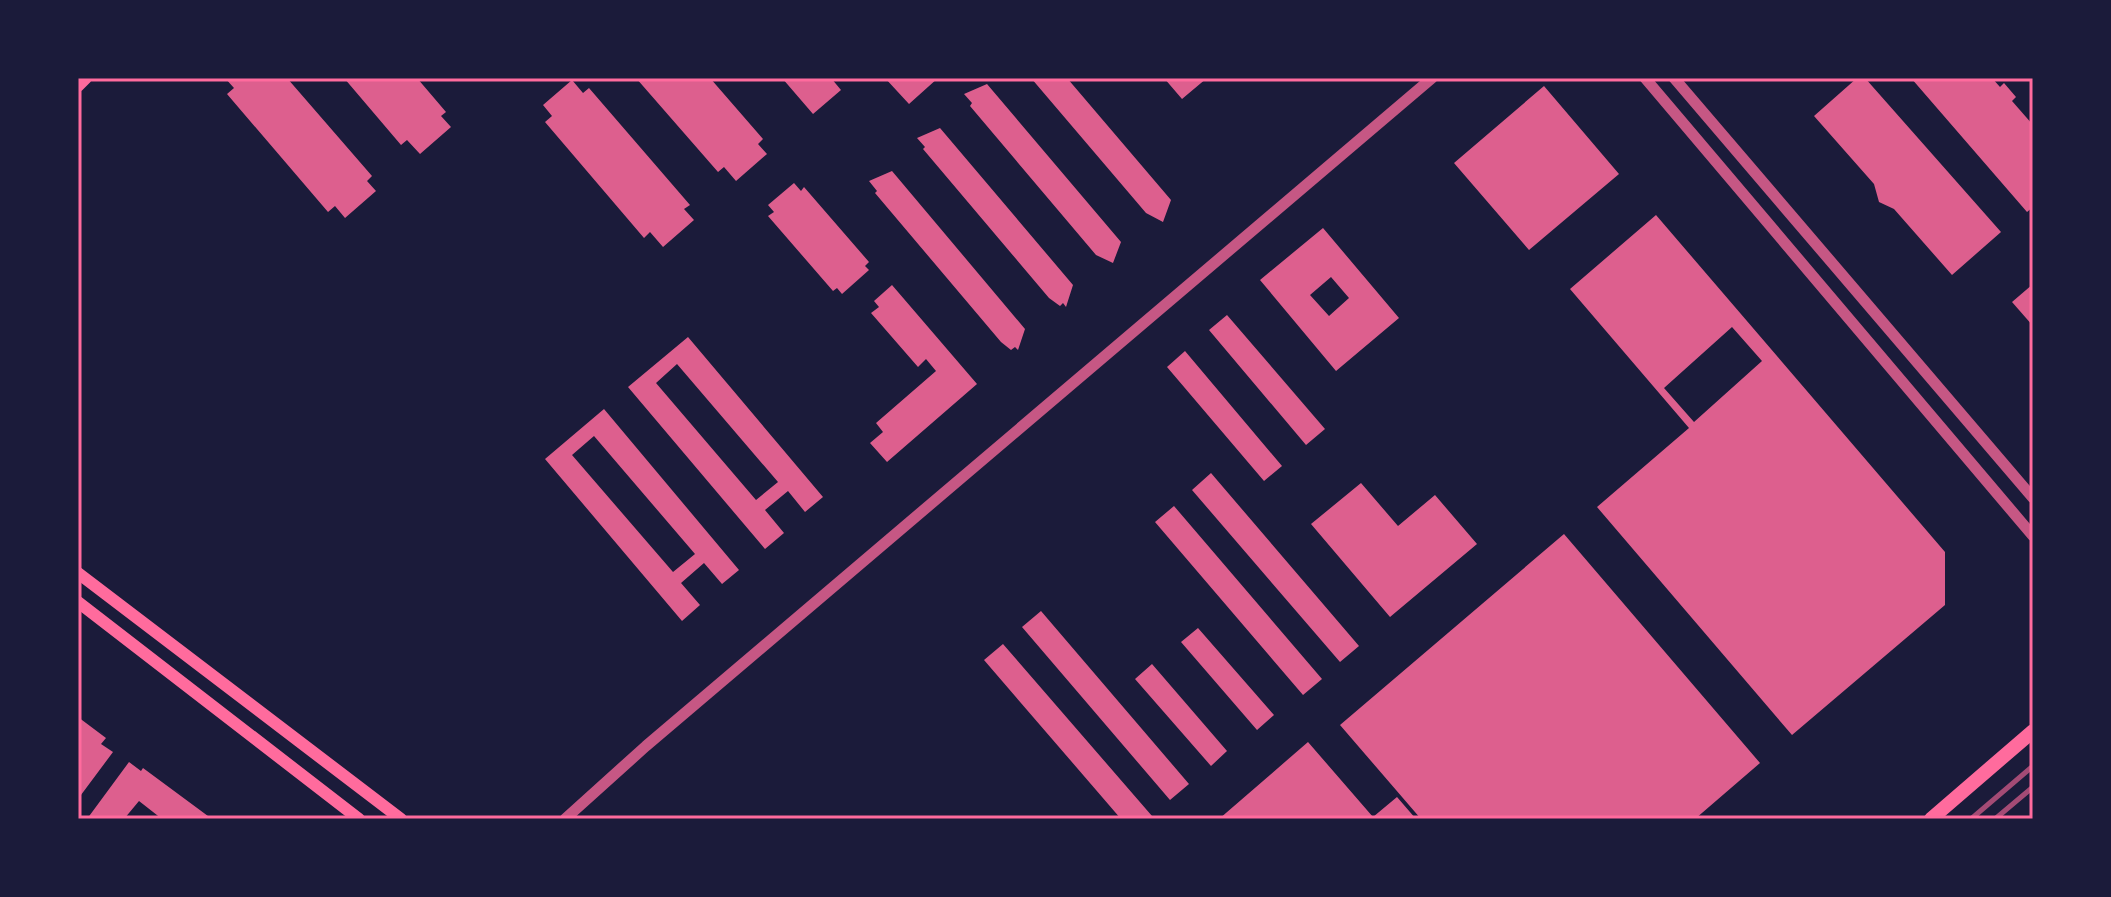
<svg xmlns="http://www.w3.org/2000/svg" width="2111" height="897" viewBox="0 0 2111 897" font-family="'PT Serif',serif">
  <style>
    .building { fill: #dd5f8e; fill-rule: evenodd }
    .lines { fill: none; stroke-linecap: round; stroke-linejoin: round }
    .tertiary { stroke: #c65784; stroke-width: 11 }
    .secondary { stroke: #ff6b9d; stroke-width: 12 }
    .primary { stroke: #ff6b9d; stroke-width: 14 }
    .rail { stroke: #a44b75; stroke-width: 5 }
    .neatline { fill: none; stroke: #ff6b9d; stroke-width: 3 }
  </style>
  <rect width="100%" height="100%" fill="#1b1b3a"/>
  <path class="building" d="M225,78h62l85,98 -5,5 9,10 -31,27 -10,-12 -7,6 -101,-118 7,-6z
    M344,78h73l29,34 -5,4 10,11 -31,27 -13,-14 -6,5z
    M636,78h74l53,61 -5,5 9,10 -31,27 -12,-14 -6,5z
    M782,78h49l10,12 -28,24z
    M885,78h53l-29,26z
    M1031,78h36l104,122 -8,22 -17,-9z
    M1164,78h43l-25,21z
    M1857,78h8l136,154 -49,43 -58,-66 -15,-7 -5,-18 -60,-68z
    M1911,78h81l8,9 4,-4 12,14 -4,4 21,24v82l-6,5z
    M572,80l11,13 6,-5 101,117 -6,4 10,11 -31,27 -13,-15 -6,6 -99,-116 7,-6 -9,-11z
    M987,84l134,158 -8,21 -17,-8 -126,-149 2,-3 -8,-9z
    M1544,86l75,88 -90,76 -75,-87z
    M940,128l133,157 -7,22 -3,-4 -3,3 -11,-8 -126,-149 2,-2 -8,-9z
    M892,171l133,158 -7,21 -3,-3 -4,3 -10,-8 -126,-149 2,-2 -8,-10z
    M794,183l7,8 3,-4 65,75 -4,4 4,4 -27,24 -5,-6 -4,3 -65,-75 6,-4 -6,-7z
    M1656,215l289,337v53l-153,130 -195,-228 92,-79 -119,-139zM1732,327l30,34 -68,61 -30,-34z
    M1323,228l76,90 -63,53 -76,-91zM1331,277l18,21 -20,18 -19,-21z
    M2033,284v42l-21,-24z
    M892,285l85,99 -90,78 -17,-19 13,-11 -7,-9 60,-52 -10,-12 -8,8 -47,-54 8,-6 -5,-6z
    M1227,315l98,114 -19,16 -97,-115z
    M688,337l135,160 -18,15 -17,-21 -23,19 19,23 -19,16 -137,-162zM677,364l101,118 -22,18 -100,-117z
    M1185,351l97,115 -18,15 -97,-114z
    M604,409l135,161 -17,14 -18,-21 -23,20 19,22 -18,16 -137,-162zM594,436l101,118 -22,18 -101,-117z
    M1211,473l148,173 -19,16 -148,-172z
    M1361,483l37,43 37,-31 42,49 -87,73 -79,-93z
    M1174,506l148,173 -19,16 -148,-173z
    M1564,534l196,229 -65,56h-274l-81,-94z
    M1041,611l148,173 -19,16 -148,-173z
    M1198,628l76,87 -17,15 -76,-88z
    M1003,644l149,172 -3,3h-28l-137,-159z
    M1152,664l75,87 -16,15 -76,-87z
    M78,717l28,21 -5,6 12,8 -35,47z
    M1308,742l65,75 24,-20 19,22h-197z
    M129,762l12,9 2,-3 69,51h-50l-23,-18 -15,18h-37z"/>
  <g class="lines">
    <path class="tertiary" d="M1645,78l388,458
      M1674,78l359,420
      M565,819l81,-73 786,-668"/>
    <path class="secondary" d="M78,86l8,-8
      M78,573l323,246
      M78,602l281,217"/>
    <path class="primary" d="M1931,819l102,-88"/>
    <path class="rail" d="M1971,819l62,-53
      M1995,819l38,-32"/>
  </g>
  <rect width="2111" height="897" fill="none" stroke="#1b1b3a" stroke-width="160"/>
  <rect x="80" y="80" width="1951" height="737" class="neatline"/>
</svg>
